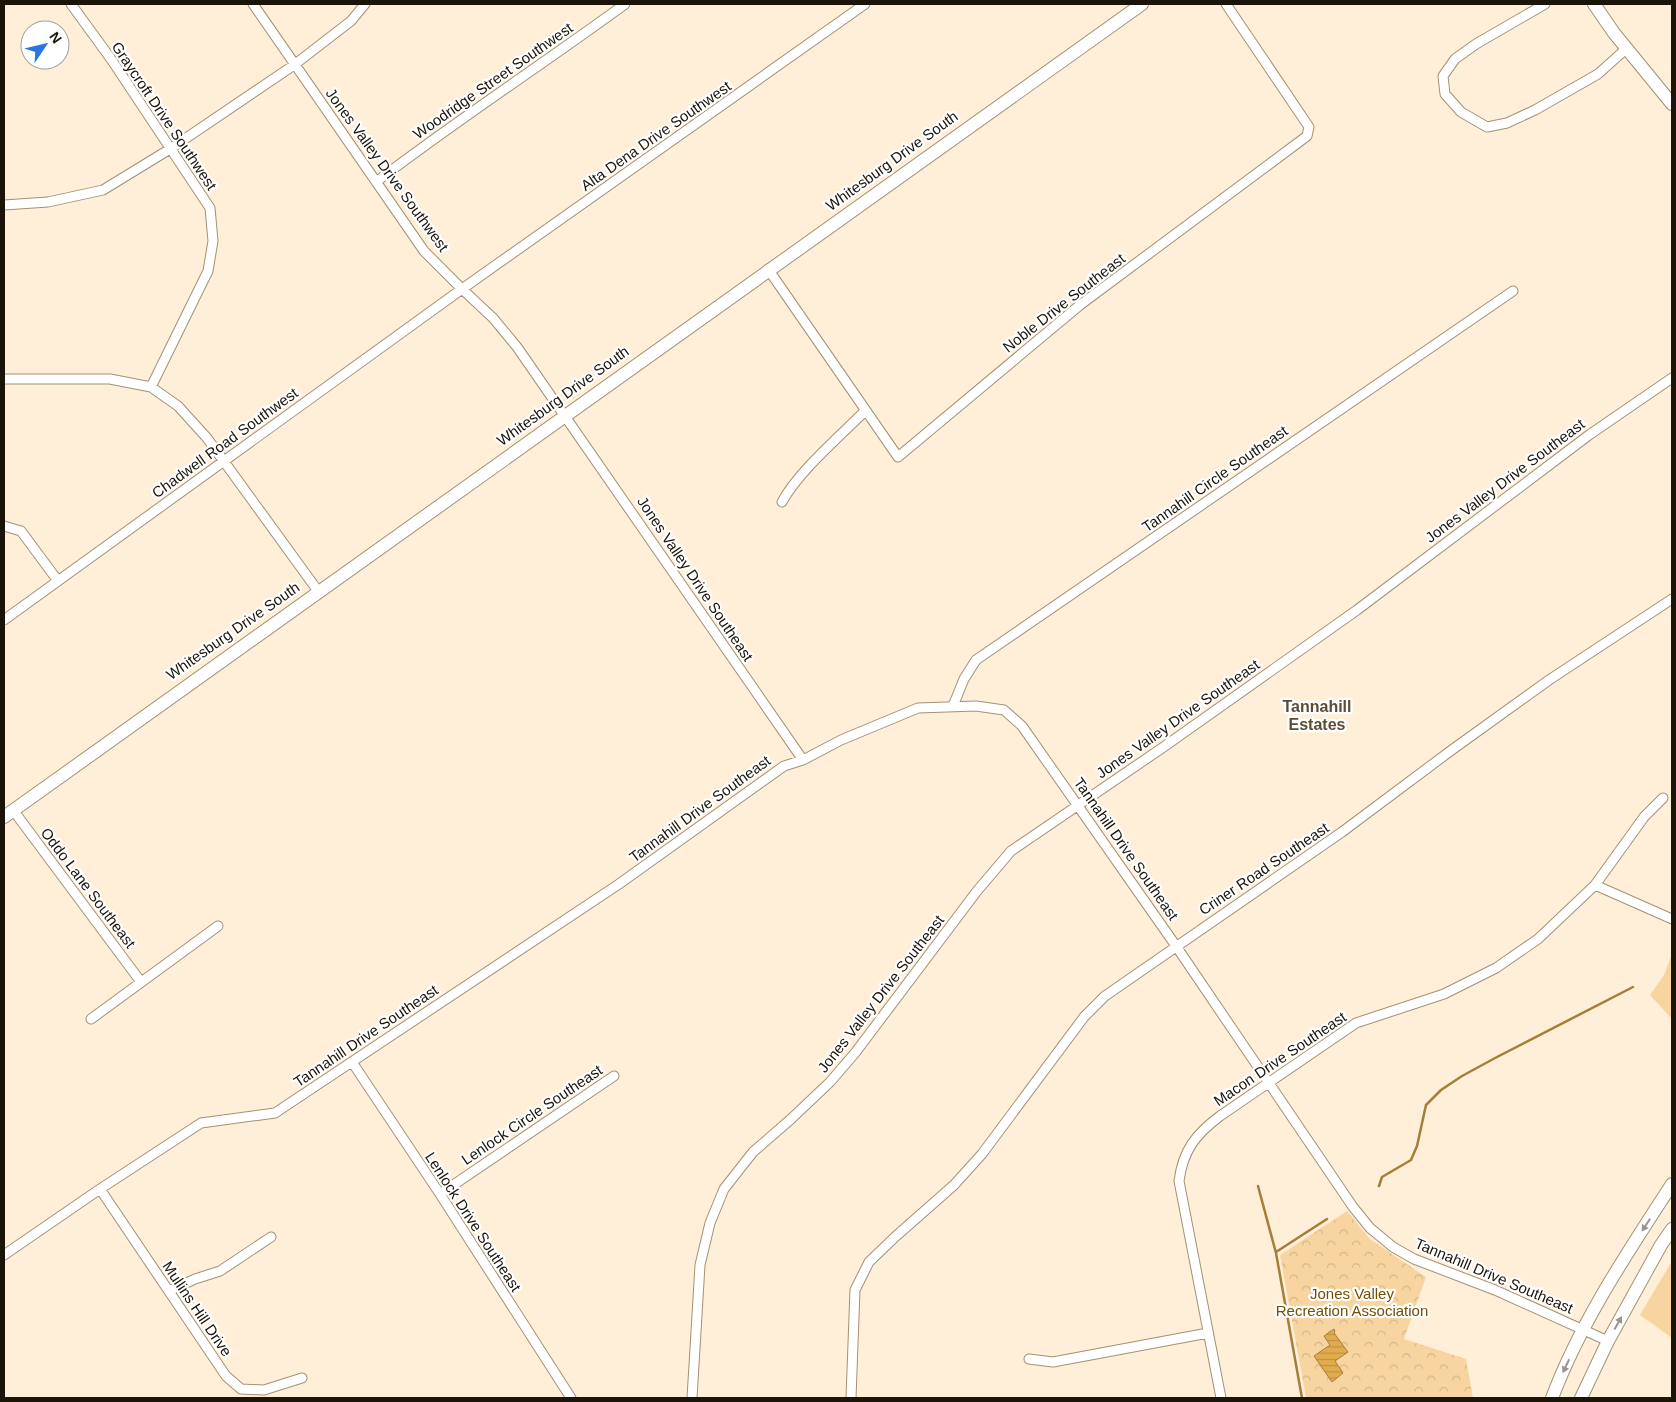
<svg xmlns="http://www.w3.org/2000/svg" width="1676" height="1402" viewBox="0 0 1676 1402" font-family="Arial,sans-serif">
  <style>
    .green { fill: #f8d5a0 }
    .forest { fill: url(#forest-crowns) }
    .water { fill: url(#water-rules); stroke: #a57e39 }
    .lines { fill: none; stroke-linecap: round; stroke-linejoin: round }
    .stream { stroke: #a57e39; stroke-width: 2.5 }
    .street-casing { stroke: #a39176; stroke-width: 11 }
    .secondary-casing { stroke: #a39176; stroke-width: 14 }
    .street { stroke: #fff; stroke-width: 9 }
    .secondary { stroke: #fff; stroke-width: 12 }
    .oneway { fill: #989590 }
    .labels { text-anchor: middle; stroke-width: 4.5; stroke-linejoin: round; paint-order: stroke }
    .street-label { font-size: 15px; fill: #1a1409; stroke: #fff }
    .park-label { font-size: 15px; fill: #734f03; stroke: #fff }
    .neighbourhood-label { font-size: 16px; font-weight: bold; fill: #5c4c33; stroke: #fff }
  </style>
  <defs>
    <pattern id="forest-crowns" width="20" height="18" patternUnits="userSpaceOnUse" patternTransform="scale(1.25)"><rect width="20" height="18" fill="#f8d5a0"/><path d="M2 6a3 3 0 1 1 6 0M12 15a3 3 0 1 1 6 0" fill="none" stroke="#d4b688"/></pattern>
    <pattern id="water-rules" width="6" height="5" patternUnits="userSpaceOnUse" patternTransform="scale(1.25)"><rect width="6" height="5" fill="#e1ab4e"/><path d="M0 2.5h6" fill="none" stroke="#c09243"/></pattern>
  </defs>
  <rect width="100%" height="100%" fill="#ffefd8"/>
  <path class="green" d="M1672,954v65l-22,-24 14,-20z
    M1672,1261v77l-32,-23z"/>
  <path class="forest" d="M1347,1211l23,28 56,38 -22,62 62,20 7,39h-167l-26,-143z"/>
  <path class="water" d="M1334,1329l1,3 -1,1 14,19 -13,9 8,12 -11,9 -18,-26 16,-11 -6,-9z"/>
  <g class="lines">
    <path class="stream" d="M1258,1186l18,67 26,145
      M1379,1186l3,-9 29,-17 6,-14 9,-41 15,-15 21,-14 35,-19 136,-70
      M1276,1252l51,-33"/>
    <defs>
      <path id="street" d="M71,4l40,55 99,149 3,33 -5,30 -57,116
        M253,4l171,247 38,38 31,29 24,29 286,413
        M1545,4l-69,40 -21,15 -12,17 2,18 16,18 26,15 20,-4 28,-13 63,-36 29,-26
        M376,182c81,-62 167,-118 249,-178
        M4,205l44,-3 55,-12 67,-41 124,-84 57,-44 14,-17
        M768,269l130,188 182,-152 227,-169 2,-9 -83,-123
        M4,379h106l41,8 27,19 29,32 111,153
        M782,502c16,-30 58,-66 83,-91
        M4,526l17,5 37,50
        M4,620l458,-331 403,-285
        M953,706l11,-27 12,-19 537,-369
        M13,810l128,172
        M1595,885l77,34
        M91,1019l127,-93
        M352,1062l88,132 131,204
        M100,1189l126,187 15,13 23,1 38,-12
        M440,1194l174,-118
        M4,1255l96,-66 101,-66 74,-10 344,-229 165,-118 19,-6 38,-20 77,-32 58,-2 28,4 18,16 154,220 177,261 17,21 23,19 21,12 81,31 113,51
        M169,1291l26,-12 25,-8 51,-34
        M1029,1359l24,3 155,-29
        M692,1398l8,-133 10,-42 14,-34 29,-37 38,-33 39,-37 25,-29 122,-162 34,-40 154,-105 192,-136 232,-175 83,-57
        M851,1398l4,-108 14,-28 26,-25 59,-52 28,-31 102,-137 21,-21 237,-164 107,-80 100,-72 123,-81
        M1221,1398l-42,-217c4,-31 17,-47 41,-65l136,-93 88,-29 52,-26 42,-29 57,-54 49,-68 19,-19"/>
      <path id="secondary" d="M1594,4l20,29 58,71
        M4,817l1138,-813
        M1552,1398c29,-77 76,-146 120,-214
        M1581,1398l27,-57 53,-96 11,-16"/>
    </defs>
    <use href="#street" class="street-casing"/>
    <use href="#secondary" class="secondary-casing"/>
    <use href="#street" class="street"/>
    <use href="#secondary" class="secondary"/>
  </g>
  <defs><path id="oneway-solid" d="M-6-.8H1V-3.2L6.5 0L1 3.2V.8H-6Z" transform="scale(1.25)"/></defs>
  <g class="oneway">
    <use href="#oneway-solid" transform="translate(1646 1225) rotate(123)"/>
    <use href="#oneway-solid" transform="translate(1618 1323) rotate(-61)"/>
    <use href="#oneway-solid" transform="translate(1566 1366) rotate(115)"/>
  </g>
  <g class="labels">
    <g class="street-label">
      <text transform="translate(493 81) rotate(-35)" y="5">Woodridge Street Southwest</text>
      <text transform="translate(164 116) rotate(56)" y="5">Graycroft Drive Southwest</text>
      <text transform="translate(656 136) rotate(-35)" y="5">Alta Dena Drive Southwest</text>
      <text transform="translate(892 161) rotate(-36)" y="5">Whitesburg Drive South</text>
      <text transform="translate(387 170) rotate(54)" y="5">Jones Valley Drive Southwest</text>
      <text transform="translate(1064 303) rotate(-38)" y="5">Noble Drive Southeast</text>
      <text transform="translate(563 396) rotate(-36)" y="5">Whitesburg Drive South</text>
      <text transform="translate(225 443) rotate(-36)" y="5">Chadwell Road Southwest</text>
      <text transform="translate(1215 479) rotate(-35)" y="5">Tannahill Circle Southeast</text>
      <text transform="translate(1505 481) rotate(-37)" y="5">Jones Valley Drive Southeast</text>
      <text transform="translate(695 579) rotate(56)" y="5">Jones Valley Drive Southeast</text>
      <text transform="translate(233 631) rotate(-35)" y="5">Whitesburg Drive South</text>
      <text transform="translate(1178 719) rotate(-35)" y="5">Jones Valley Drive Southeast</text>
      <text transform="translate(700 809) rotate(-36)" y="5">Tannahill Drive Southeast</text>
      <text transform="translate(1126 849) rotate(55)" y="5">Tannahill Drive Southeast</text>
      <text transform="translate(1264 869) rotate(-34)" y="5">Criner Road Southeast</text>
      <text transform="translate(88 888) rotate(53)" y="5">Oddo Lane Southeast</text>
      <text transform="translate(881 994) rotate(-52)" y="5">Jones Valley Drive Southeast</text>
      <text transform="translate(366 1036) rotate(-34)" y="5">Tannahill Drive Southeast</text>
      <text transform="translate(1280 1059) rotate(-34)" y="5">Macon Drive Southeast</text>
      <text transform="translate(532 1115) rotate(-34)" y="5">Lenlock Circle Southeast</text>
      <text transform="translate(473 1222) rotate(57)" y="5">Lenlock Drive Southeast</text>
      <text transform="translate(1494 1276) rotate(23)" y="5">Tannahill Drive Southeast</text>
      <text transform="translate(197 1309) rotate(56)" y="5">Mullins Hill Drive</text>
    </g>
    <g class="park-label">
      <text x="1352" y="1299">Jones Valley<tspan x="1352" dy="17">Recreation Association</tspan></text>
    </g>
    <g class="neighbourhood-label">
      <text x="1317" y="712">Tannahill<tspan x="1317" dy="18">Estates</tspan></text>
    </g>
  </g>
  <rect width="1676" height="1402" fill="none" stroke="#1a1409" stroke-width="10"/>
  <g transform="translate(45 45) rotate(55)"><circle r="24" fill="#ffffff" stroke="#a3a19d"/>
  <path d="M0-4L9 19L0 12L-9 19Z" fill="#2a75e1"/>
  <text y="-8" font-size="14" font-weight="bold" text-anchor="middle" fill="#1a1409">N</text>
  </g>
</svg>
